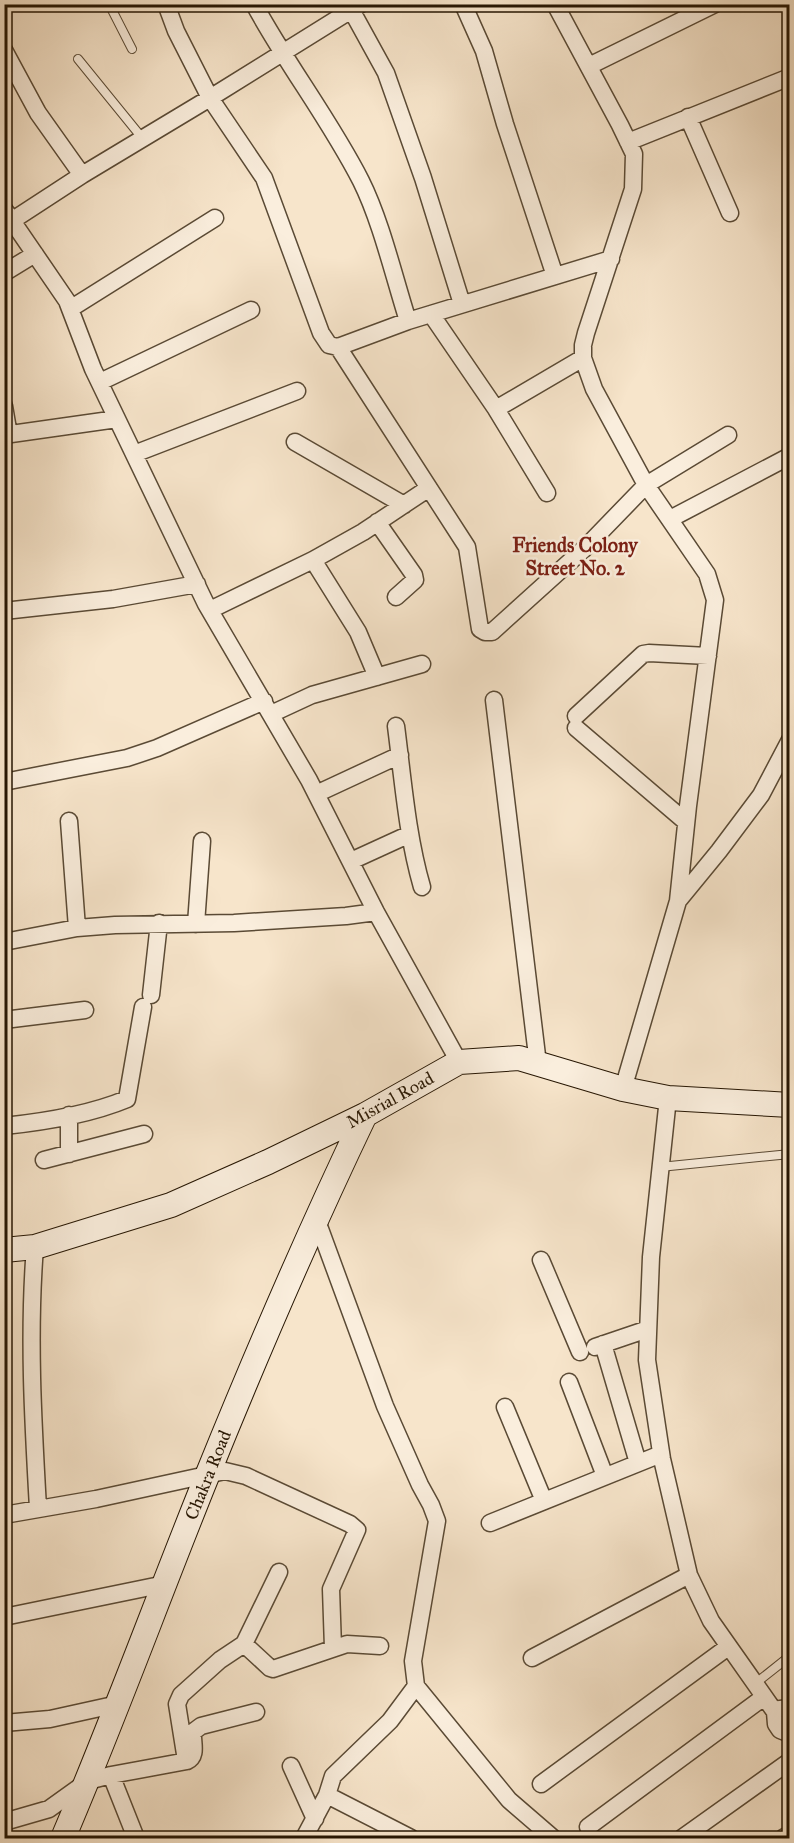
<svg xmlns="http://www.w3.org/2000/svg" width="794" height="1843" viewBox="0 0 794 1843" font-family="'IM FELL Great Primer',serif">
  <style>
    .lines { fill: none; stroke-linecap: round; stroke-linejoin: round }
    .lane-casing { stroke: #5a4a35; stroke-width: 10 }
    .street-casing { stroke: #5a4a35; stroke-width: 19 }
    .secondary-casing { stroke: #261603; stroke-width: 26 }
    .lane { stroke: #faeedd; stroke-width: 8 }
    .street { stroke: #faeedd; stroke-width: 16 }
    .secondary { stroke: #faeedd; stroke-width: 24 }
    .labels { text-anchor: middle; stroke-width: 5; stroke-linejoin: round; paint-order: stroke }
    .street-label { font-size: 18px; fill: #261603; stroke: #faeedd }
    .neighbourhood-label { font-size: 20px; font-weight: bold; fill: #7a1f14; stroke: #faeedd }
  </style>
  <rect width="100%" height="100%" fill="#f7e5cb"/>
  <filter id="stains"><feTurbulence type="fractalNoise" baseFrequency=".00333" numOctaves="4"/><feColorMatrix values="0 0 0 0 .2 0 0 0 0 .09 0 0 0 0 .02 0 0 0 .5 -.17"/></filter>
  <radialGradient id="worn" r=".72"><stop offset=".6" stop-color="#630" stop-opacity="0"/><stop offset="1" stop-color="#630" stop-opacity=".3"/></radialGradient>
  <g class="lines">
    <defs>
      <path id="lane" d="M109,4l23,45
        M78,59l65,80
        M660,1167l130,-13
        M756,1683l34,-27"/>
      <path id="street" d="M166,4l10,27 34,67 54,80 57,155 8,12 9,2 70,-26 203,-62
        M254,4c33,61 76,116 107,177 20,40 33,96 47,140
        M348,4l38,69 37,105 39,126
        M463,4l21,47 21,73 50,152
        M555,4l65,121 14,29 -1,35 -47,144 -3,12v13l11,31 52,96 61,89 8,26 -27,206 -10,95 -55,188
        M4,50l34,63 44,62 128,-77 151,-94
        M589,66l126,-62
        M688,117l42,96
        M628,142l162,-65
        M4,209l63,92 26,68 113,235 103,176 67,132 83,150
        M13,220l69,-45
        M4,273l31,-19
        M70,309l145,-91
        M431,314l65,95 51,84
        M338,347l129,200 13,82 5,3h7l93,-84 61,-63 82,-50
        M100,382l151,-72
        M4,406l5,29
        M496,409l87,-51
        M4,435l113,-16
        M295,442l109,63
        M134,454l163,-63
        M670,519l120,-63
        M377,522l37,53 1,5 -19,17
        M313,560l45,72 19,45
        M210,610l103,-50 50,-28 66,-44
        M4,611l109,-12 84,-15
        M494,700l44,364
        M271,714l41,-19 110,-31
        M576,716l67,-62 6,-1 59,3
        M396,726c7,54 11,109 26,161
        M576,728l110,94
        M4,782l123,-24 30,-10 107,-47
        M316,794l84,-39
        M69,821l8,107
        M351,861l59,-27
        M678,901l41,-50 42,-56 29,-55
        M196,924l6,-83
        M4,942l73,-14 38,-3 119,-2 112,-7 30,-4
        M151,995l8,-72
        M4,1020l81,-10
        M668,1098l-17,159 -4,103 15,99 27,116 22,46 64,91
        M69,1115v39
        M4,1126c39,-4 87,-12 123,-27l16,-92
        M44,1160l100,-26
        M316,1218l69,188 35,79 11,20 6,16 -24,140 3,25 93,114 44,38
        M35,1247c-7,87 -2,174 3,261
        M541,1260l39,92
        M603,1344l35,119
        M595,1347l53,-18
        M569,1382l36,94
        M505,1407l39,94
        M4,1515l92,-16 129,-28 21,5 104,48 7,6 -26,59 2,59
        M490,1523l171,-69
        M4,1617l161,-33
        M244,1644l26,24 3,1 74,-25 33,2
        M532,1658l157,-83
        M790,1708l-10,1 -5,3 1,12 4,6 10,4
        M4,1723l46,-4 68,-15
        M185,1754l-8,-50 4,-9 39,-35 24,-16 35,-72
        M291,1766l24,53
        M111,1775l25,63
        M541,1784l187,-137
        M327,1795l84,43
        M4,1822l45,-13 39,-28 23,-6 76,-14c11,-5 5,-19 6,-29l8,-6 55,-14
        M588,1827l176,-130
        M304,1838l23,-43 6,-19 57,-55 26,-35
        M682,1838l108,-77
        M783,1838l7,-4"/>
      <path id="secondary" d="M4,1250l31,-3 136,-42 97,-43 97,-47 94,-53 60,-4 104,31 45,9 122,7
        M63,1838c51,-119 95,-241 144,-362 49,-121 101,-242 158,-361"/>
    </defs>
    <use href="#lane" class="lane-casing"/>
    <use href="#street" class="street-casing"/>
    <use href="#secondary" class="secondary-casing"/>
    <use href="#lane" class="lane"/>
    <use href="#street" class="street"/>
    <use href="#secondary" class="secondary"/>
  </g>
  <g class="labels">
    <g class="street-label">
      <text transform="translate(390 1100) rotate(-29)" y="6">Misrial Road</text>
      <text transform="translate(208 1475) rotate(-68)" y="6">Chakra Road</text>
    </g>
    <g class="neighbourhood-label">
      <text x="575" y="552">Friends Colony<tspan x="575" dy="23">Street No. 2</tspan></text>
    </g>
  </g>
  <rect width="794" height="1843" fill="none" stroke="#f7e5cb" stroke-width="24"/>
  <rect x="6" y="6" width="782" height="1831" fill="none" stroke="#261603" stroke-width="3"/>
  <rect x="12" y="12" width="770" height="1819" fill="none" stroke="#261603" stroke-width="1.5"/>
  <rect width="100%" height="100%" filter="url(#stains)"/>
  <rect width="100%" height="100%" fill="url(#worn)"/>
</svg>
